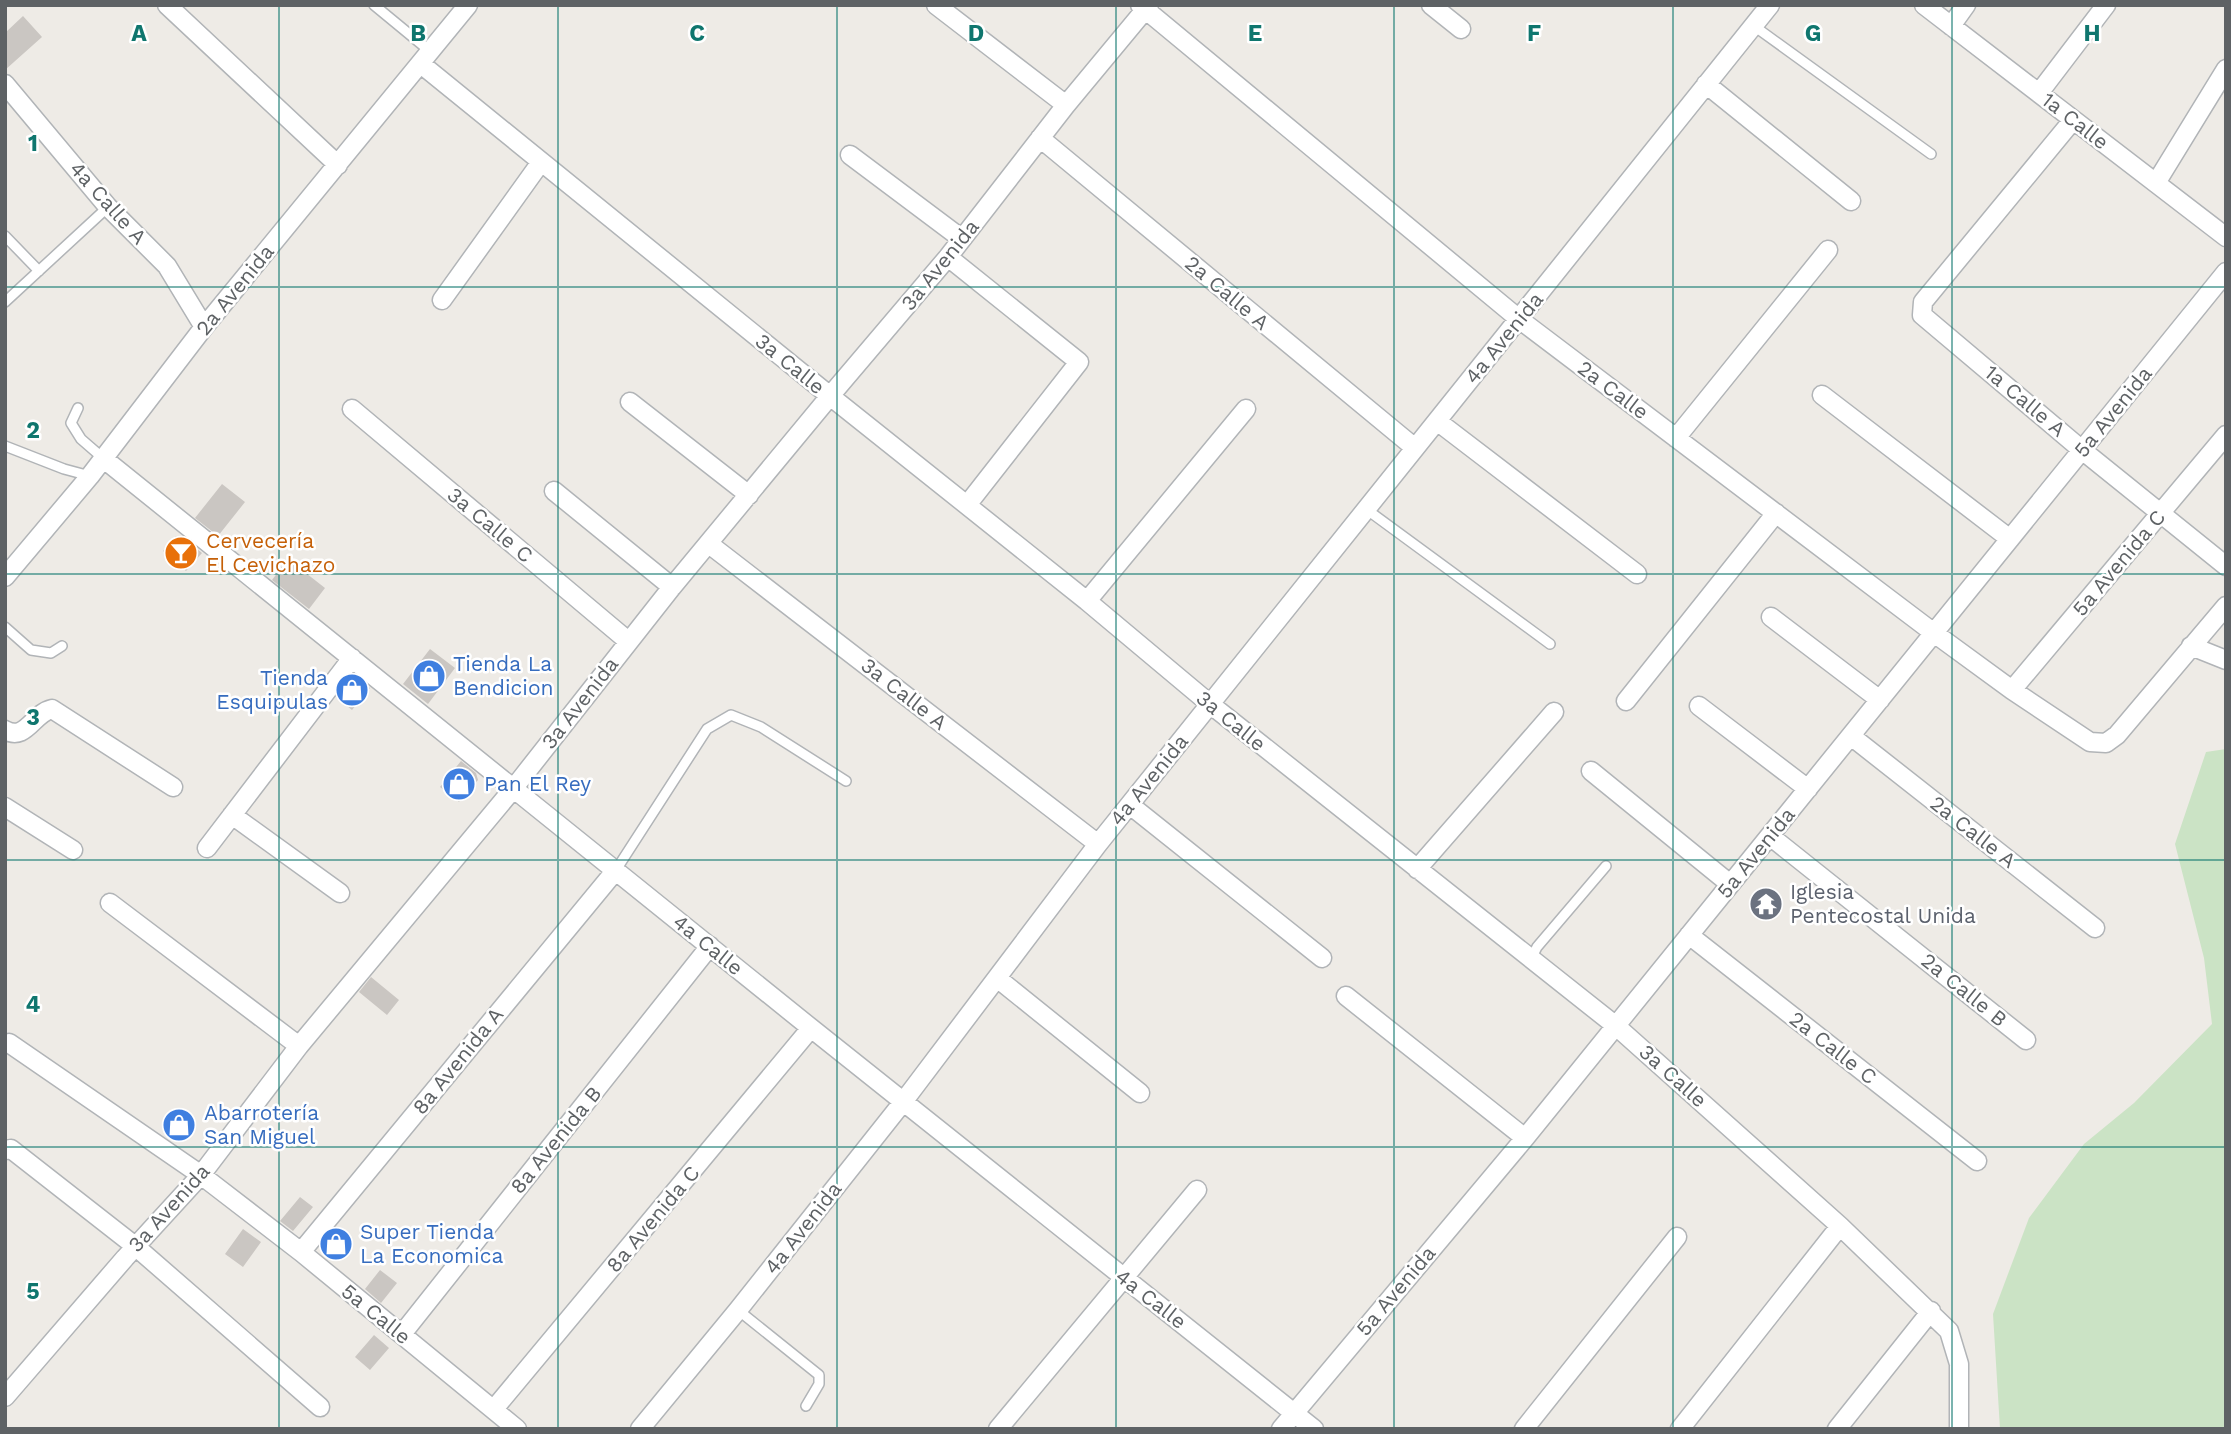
<svg xmlns="http://www.w3.org/2000/svg" width="2231" height="1434" viewBox="0 0 2231 1434" font-family="'Work Sans',sans-serif">
  <style>
    .green { fill: #cbe3c5 }
    .building { fill: #cac6c2 }
    .lines { fill: none; stroke-linecap: round; stroke-linejoin: round }
    .lane-casing { stroke: #b1b4b7; stroke-width: 12 }
    .street-casing { stroke: #b1b4b7; stroke-width: 21 }
    .lane { stroke: #fff; stroke-width: 9 }
    .street { stroke: #fff; stroke-width: 18 }
    .grid { fill: none; stroke: #0f766e; stroke-width: 2; stroke-opacity: 0.55 }
    .labels { text-anchor: middle; stroke-width: 5; stroke-linejoin: round; paint-order: stroke }
    .street-label { font-size: 21px; fill: #5e6265; stroke: #fff }
    .food-label { font-size: 21px; fill: #c56008; stroke: #fff; text-anchor: start }
    .shop-label { font-size: 21px; fill: #366cbe; stroke: #fff; text-anchor: start }
    .worship-label { font-size: 21px; fill: #5b616d; stroke: #fff; text-anchor: start }
    .grid-label { font-size: 23px; text-anchor: middle; font-weight: bold; fill: #0f766e; stroke: #fff; stroke-width: 5; stroke-linejoin: round; paint-order: stroke }
  </style>
  <rect width="100%" height="100%" fill="#eeebe6"/>
  <path class="green" d="M2226,749v680h-226l-7,-115 36,-96 55,-74 50,-41 78,-79 -8,-66 -29,-114 31,-92z"/>
  <path class="building" d="M23,16l19,21 -37,33v-37z
    M222,484l23,18 -27,34 -23,-18z
    M176,536l3,2 2,-2 21,17 -16,18 -23,-20z
    M288,559l37,29 -16,21 -37,-29z
    M430,649l25,19 -27,36 -25,-20z
    M354,675l16,13 -18,22 -16,-13z
    M461,761l15,12 2,7 -19,22 -19,-15z
    M371,977l28,23 -12,15 -28,-23z
    M176,1109l19,15 -14,17 -18,-16z
    M300,1197l13,10 -20,24 -13,-10z
    M337,1228l14,10 -17,22 -14,-11z
    M243,1229l18,13 -18,25 -18,-13z
    M380,1270l17,13 -16,20 -16,-14z
    M374,1335l15,13 -19,22 -15,-13z"/>
  <g class="lines">
    <defs>
      <path id="lane" d="M374,5l57,47
        M1754,26l177,128
        M5,236l34,35
        M5,302l103,-95
        M78,408l-7,15 10,16 23,20
        M5,446l59,23 26,7
        M1366,509l184,135
        M5,627l26,23 20,3 11,-7
        M616,870l91,-141 24,-14 30,12 85,54
        M1531,959l6,-12 69,-81
        M738,1310l81,65v9l-13,22"/>
      <path id="street" d="M167,5l171,160
        M936,5l130,100
        M1140,5l379,314 415,314 78,57 78,52 16,1 11,-8 109,-129
        M1431,5l30,24
        M1924,5l302,232
        M1951,26l15,-21
        M421,64l409,332 257,205 123,103 406,322 224,200 109,105 10,33v65
        M5,84l103,123 59,59 37,61
        M1706,84l145,117
        M2039,93l67,-88
        M2073,120l-150,182 -1,13 160,135 144,116
        M1040,138l375,310
        M850,155l112,84
        M2156,183l70,-114
        M948,257l131,105 -112,143
        M442,300l99,-138
        M1822,395l188,144
        M630,402l119,93
        M352,409l276,232
        M1437,421l200,153
        M1676,438l152,-188
        M104,459l707,569 503,401
        M554,491l118,96
        M709,544l389,300
        M5,577l85,-101 114,-149 264,-322
        M1087,601l159,-192
        M1771,617l109,83
        M2191,646l35,14
        M2012,690l214,-255
        M1626,701l150,-188
        M1699,706l109,83
        M5,730c21,12 28,-17 47,-21l121,78
        M1851,736l244,192
        M1591,771l139,113
        M1130,805l192,153
        M5,807l68,43
        M232,815l108,78
        M1770,836l256,204
        M207,848l145,-190
        M1417,869l137,-157
        M110,903l189,143
        M1689,935l288,226
        M997,978l143,115
        M1346,996l179,142
        M9,1043l192,132 100,77 216,177
        M5,1150l6,-1 124,97 185,161
        M301,1252l315,-382
        M402,1334l308,-388
        M5,1397l120,-139 76,-83 98,-129 214,-257 159,-202 158,-191 118,-139 118,-152 83,-100
        M494,1409l317,-381
        M640,1429l98,-119 165,-208 195,-258 672,-839
        M998,1429l199,-239
        M1281,1429l244,-291 701,-866
        M1524,1429l153,-192
        M1680,1429l160,-203
        M1837,1429l94,-118"/>
    </defs>
    <use href="#lane" class="lane-casing"/>
    <use href="#street" class="street-casing"/>
    <use href="#lane" class="lane"/>
    <use href="#street" class="street"/>
  </g>
  <path class="grid" d="M279,5v1424M558,5v1424M837,5v1424M1116,5v1424M1394,5v1424M1673,5v1424M1952,5v1424M5,287h2221M5,574h2221M5,860h2221M5,1147h2221"/>
  <defs>
    <symbol id="bar-disc" viewBox="-11 -11 22 22"><circle r="9.5" fill="#e8710a" stroke="#fff"/><path d="M-6-5H6L.8 .8V4.5H3.5V6h-7V4.5H-.8V.8Z" fill="#fff"/></symbol>
    <symbol id="shop-disc" viewBox="-11 -11 22 22"><circle r="9.5" fill="#3f7fe0" stroke="#fff"/><path d="M-5-2.5h2.3a2.7 3.5 0 0 1 5.4 0H5L5.5 6h-11ZM-1.5-2.5h3a1.5 2.3 0 0 0-3 0Z" fill="#fff"/></symbol>
    <symbol id="temple-disc" viewBox="-11 -11 22 22"><circle r="9.5" fill="#6b7280" stroke="#fff"/><path d="M0-6L5-2H3V0L6.5 2.5H4V6H1.5V3h-3V6H-4V2.5H-6.5L-3 0V-2H-5Z" fill="#fff"/></symbol>
  </defs>
  <g fill-rule="evenodd">
    <use href="#bar-disc" x="162" y="534" width="38" height="38"/>
    <use href="#shop-disc" x="410" y="657" width="38" height="38"/>
    <use href="#shop-disc" x="333" y="671" width="38" height="38"/>
    <use href="#shop-disc" x="440" y="765" width="38" height="38"/>
    <use href="#temple-disc" x="1747" y="885" width="38" height="38"/>
    <use href="#shop-disc" x="160" y="1106" width="38" height="38"/>
    <use href="#shop-disc" x="317" y="1225" width="38" height="38"/>
  </g>
  <g class="labels">
    <g class="street-label">
      <text transform="translate(2075 121) rotate(38)" y="7">1a Calle</text>
      <text transform="translate(108 203) rotate(48)" y="7">4a Calle A</text>
      <text transform="translate(940 265) rotate(-51)" y="7">3a Avenida</text>
      <text transform="translate(235 290) rotate(-51)" y="7">2a Avenida</text>
      <text transform="translate(1227 293) rotate(40)" y="7">2a Calle A</text>
      <text transform="translate(1504 338) rotate(-51)" y="7">4a Avenida</text>
      <text transform="translate(790 364) rotate(39)" y="7">3a Calle</text>
      <text transform="translate(1613 390) rotate(37)" y="7">2a Calle</text>
      <text transform="translate(2025 401) rotate(40)" y="7">1a Calle A</text>
      <text transform="translate(2113 412) rotate(-51)" y="7">5a Avenida</text>
      <text transform="translate(490 525) rotate(40)" y="7">3a Calle C</text>
      <text transform="translate(2119 563) rotate(-50)" y="7">5a Avenida C</text>
      <text transform="translate(904 694) rotate(38)" y="7">3a Calle A</text>
      <text transform="translate(580 703) rotate(-52)" y="7">3a Avenida</text>
      <text transform="translate(1231 721) rotate(39)" y="7">3a Calle</text>
      <text transform="translate(1149 780) rotate(-51)" y="7">4a Avenida</text>
      <text transform="translate(1973 832) rotate(38)" y="7">2a Calle A</text>
      <text transform="translate(1756 853) rotate(-51)" y="7">5a Avenida</text>
      <text transform="translate(708 945) rotate(39)" y="7">4a Calle</text>
      <text transform="translate(1964 990) rotate(39)" y="7">2a Calle B</text>
      <text transform="translate(1833 1048) rotate(38)" y="7">2a Calle C</text>
      <text transform="translate(458 1061) rotate(-51)" y="7">8a Avenida A</text>
      <text transform="translate(1673 1076) rotate(42)" y="7">3a Calle</text>
      <text transform="translate(556 1140) rotate(-51)" y="7">8a Avenida B</text>
      <text transform="translate(169 1208) rotate(-48)" y="7">3a Avenida</text>
      <text transform="translate(653 1219) rotate(-50)" y="7">8a Avenida C</text>
      <text transform="translate(803 1228) rotate(-52)" y="7">4a Avenida</text>
      <text transform="translate(1396 1291) rotate(-50)" y="7">5a Avenida</text>
      <text transform="translate(1151 1299) rotate(38)" y="7">4a Calle</text>
      <text transform="translate(376 1314) rotate(39)" y="7">5a Calle</text>
    </g>
    <g class="food-label">
      <text x="206" y="548">Cervecería<tspan x="206" dy="24">El Cevichazo</tspan></text>
    </g>
    <g class="shop-label">
      <text x="453" y="671">Tienda La<tspan x="453" dy="24">Bendicion</tspan></text>
      <text x="328" y="685" text-anchor="end">Tienda<tspan x="328" dy="24">Esquipulas</tspan></text>
      <text x="484" y="791">Pan El Rey</text>
      <text x="204" y="1120">Abarrotería<tspan x="204" dy="24">San Miguel</tspan></text>
      <text x="360" y="1239">Super Tienda<tspan x="360" dy="24">La Economica</tspan></text>
    </g>
    <g class="worship-label">
      <text x="1790" y="899">Iglesia<tspan x="1790" dy="24">Pentecostal Unida</tspan></text>
    </g>
  </g>
  <g class="grid-label">
    <text x="139" y="41">A</text>
    <text x="418" y="41">B</text>
    <text x="697" y="41">C</text>
    <text x="976" y="41">D</text>
    <text x="1255" y="41">E</text>
    <text x="1534" y="41">F</text>
    <text x="1813" y="41">G</text>
    <text x="2092" y="41">H</text>
    <text x="33" y="151">1</text>
    <text x="33" y="438">2</text>
    <text x="33" y="725">3</text>
    <text x="33" y="1012">4</text>
    <text x="33" y="1299">5</text>
  </g>
  <rect width="2231" height="1434" fill="none" stroke="#5e6265" stroke-width="14"/>
</svg>
